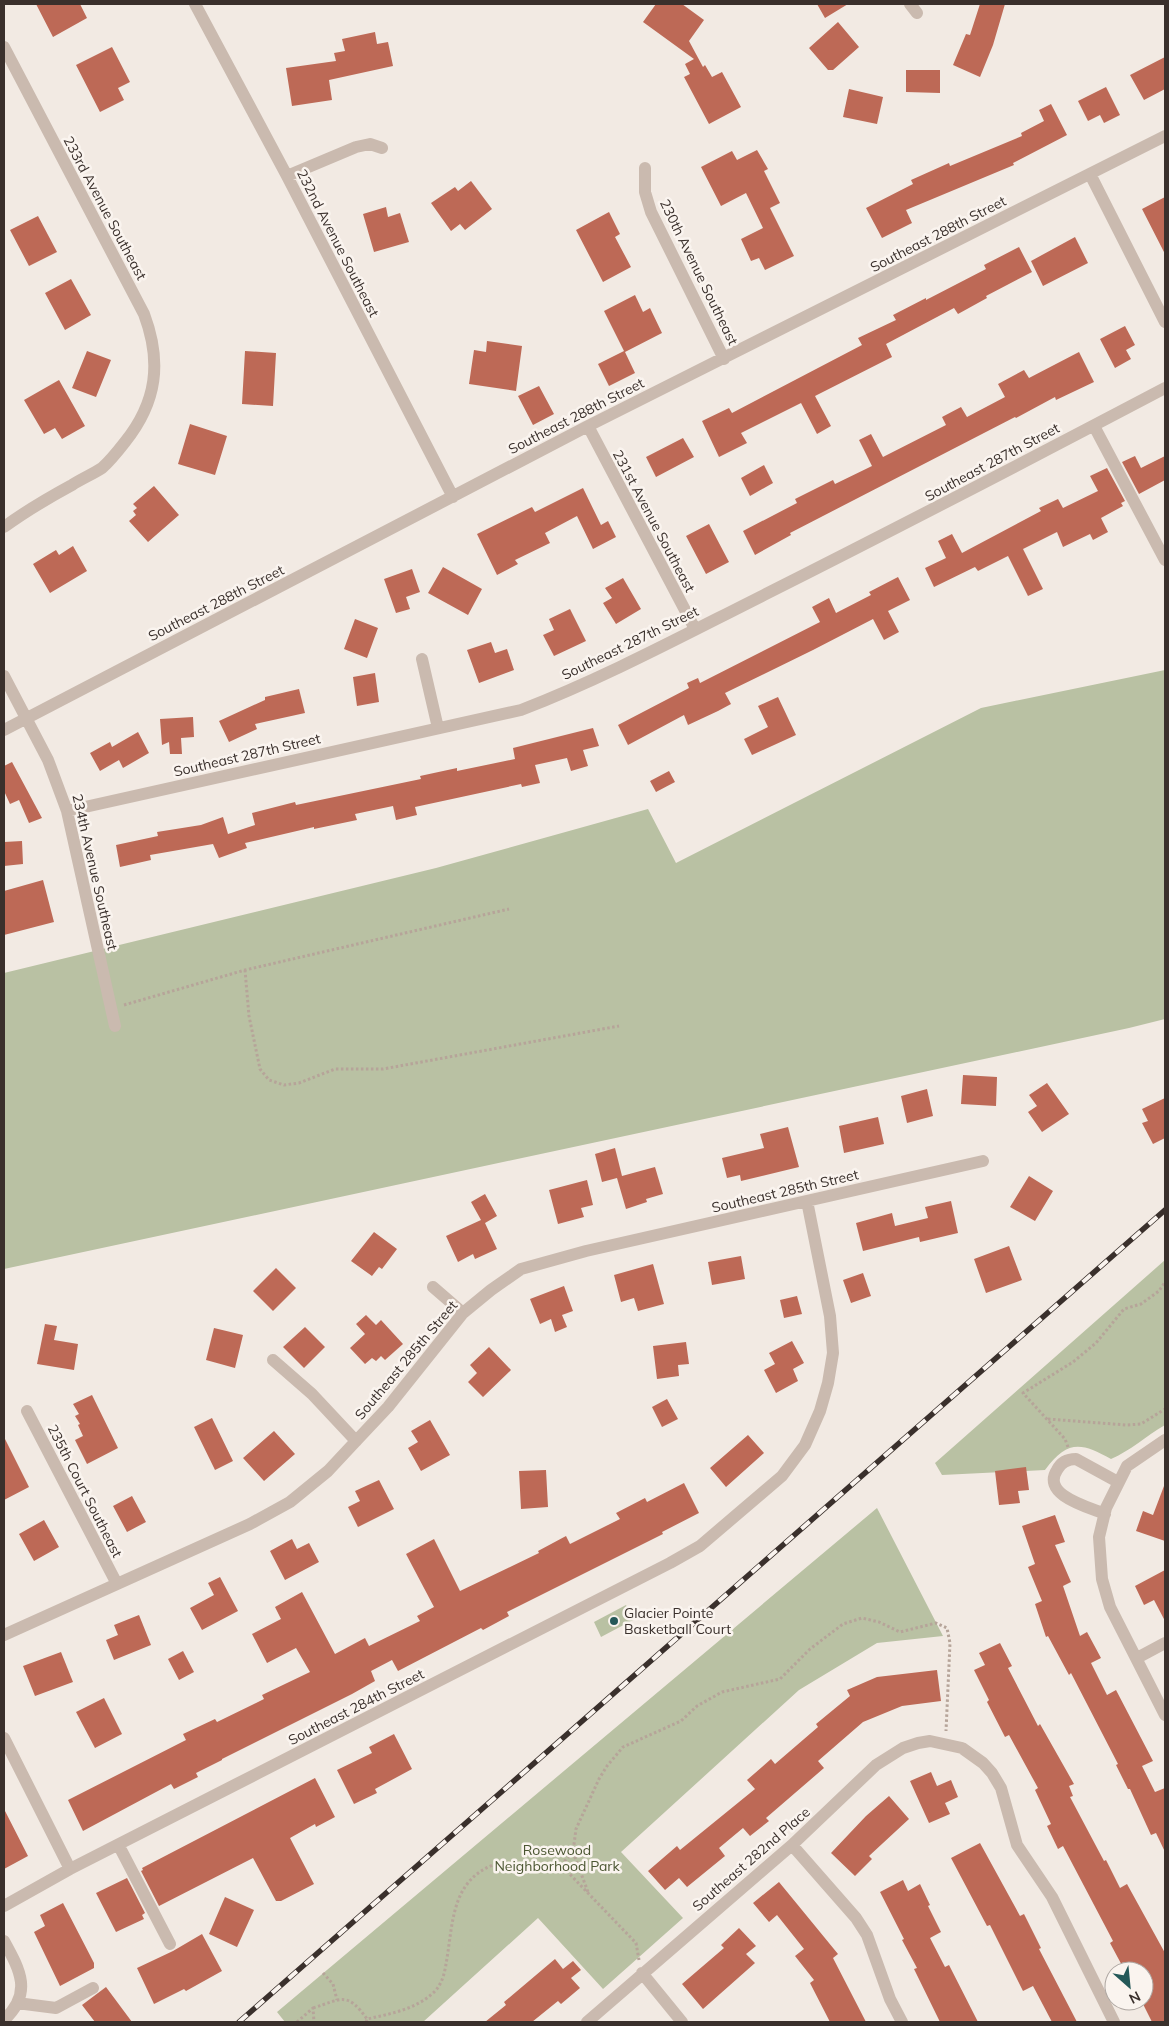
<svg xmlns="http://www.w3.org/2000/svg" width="1169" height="2026" viewBox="0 0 1169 2026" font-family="Mulish,sans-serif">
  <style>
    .green { fill: #b9c1a3 }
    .building { fill: #bd6956 }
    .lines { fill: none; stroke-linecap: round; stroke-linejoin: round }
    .path { stroke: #b6a499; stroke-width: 3; stroke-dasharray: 2.5 2.5; stroke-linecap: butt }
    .minor { stroke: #cabaaf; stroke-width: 12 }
    .rail-casing { stroke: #3a302c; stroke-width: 5.5 }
    .rail { stroke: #faf4ef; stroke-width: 4; stroke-dasharray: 11; stroke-linecap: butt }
    .poi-dot { fill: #245858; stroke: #faf4ef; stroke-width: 2 }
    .labels { text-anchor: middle; stroke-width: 5; stroke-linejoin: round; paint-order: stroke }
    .street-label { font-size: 14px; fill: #3a302c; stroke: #faf4ef }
    .poi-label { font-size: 14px; fill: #3a302c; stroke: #faf4ef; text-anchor: start }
    .park-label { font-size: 14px; fill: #4b5632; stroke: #faf4ef }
  </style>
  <rect width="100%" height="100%" fill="#f2eae3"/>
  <path class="green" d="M1165,670v349l-36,9 -1125,241v-296l432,-105 212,-59 28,54 305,-155z
    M1165,1260v165c-19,11 -35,26 -54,34 -30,-17 -44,-19 -66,11l-103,5 -7,-12z
    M877,1508l66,128 -66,7 -78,47 -178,162 62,66 -80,71 -65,-71 -115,104h-138l-8,-10z
    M626,1605l7,15 -32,17 -7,-15z"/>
  <path class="building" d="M36,4h44l7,14 -34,19z
    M656,4h26l22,16 -15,21 14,26 2,-2 7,12 10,-5 19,35 -32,17 -25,-47 6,-3 -5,-10 9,-5 -51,-37z
    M817,4h31l-23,14z
    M980,4h25l-12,41 -13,32 -27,-12 13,-31 4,1z
    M838,22l21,25 -26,23h-5l-19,-22z
    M375,32l2,12 11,-2 5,24 -64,14 3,20 -40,6 -6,-38 50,-7 -2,-8 11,-2 -3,-12z
    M112,47l18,35 -12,6 6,12 -24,12 -24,-47z
    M1165,57v32l-21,11 -14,-25z
    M906,70h34v23l-34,-1z
    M1106,87l14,28 -16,8 -4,-8 -12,6 -10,-20z
    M849,89l34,8 -6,27 -34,-7z
    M1051,104l16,31 -54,28 1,2 -108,45 6,13 -30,15 -16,-30 47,-24 -2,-4 38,-17 1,3 72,-30 -1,-3 23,-12 -5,-11z
    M757,150l11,19 -4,2 16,32 -10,5 24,48 -29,14 -6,-12 -8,3 -10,-22 22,-11 -17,-35 -25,13 -20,-39 31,-16 5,9z
    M471,181l21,28 -27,21 -5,-6 -9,7 -20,-28 24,-16 3,4z
    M1165,197v57l-23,-45z
    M386,207l2,10 12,-4 9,29 -35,10 -11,-38z
    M609,212l11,22 -5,3 16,30 -28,15 -27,-52z
    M38,216l19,36 -28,14 -19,-36z
    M1075,237l13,26 -45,23 -12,-25z
    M1019,247l13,25 -46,24 1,2 -29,16 -4,-6 -68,36 6,13 -77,39 16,30 -14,8 -16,-31 -60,30 6,10 -28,14 -17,-36 27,-13 3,5 130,-68 -4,-7 38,-18 -3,-5 33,-17v2l60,-31 -2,-4z
    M71,279l20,36 -26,15 -20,-37z
    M635,295l8,17 7,-4 12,25 -37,19 10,21 -26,13 -11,-22 26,-13 -20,-40z
    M1125,326l10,19 -9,5 5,9 -16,9 -15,-29z
    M487,341l35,5 -6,45 -47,-7 5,-34 12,2z
    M87,351l24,9 -15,37 -24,-9z
    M245,351l31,2 -3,53 -31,-2z
    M1079,352l15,30 -38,18 -1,-3 -39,21 -1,-1 -225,116 1,2 -36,20 -12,-24 54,-28 -2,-4 38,-19 2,4 37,-18 -13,-26 12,-6 12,23 63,-32 -4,-8 19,-10 6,10 38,-20 -7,-13 26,-14 5,8z
    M59,380l26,46 -23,13 -7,-11 -11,6 -20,-34z
    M539,386l15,28 -21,11 -15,-29z
    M190,424l37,12 -12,39 -37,-11z
    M683,438l11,19 -38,20 -10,-20z
    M1135,456l6,12 24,-12v24l-26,14 -17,-32z
    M764,465l9,18 -23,13 -9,-18z
    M1107,468l18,33 -4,2 2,3 -22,12 7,14 -15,8 -3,-6 -27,13 -6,-15 -34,17 20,40 -15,7 -20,-40 -30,15 -3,-4 -41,20 -9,-19 21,-10 -8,-17 14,-7 10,19 79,-42 -2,-3 19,-9 5,9 35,-17 -8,-15z
    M154,486l25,29 -31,27 -19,-21 7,-6 -3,-4 4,-3 -4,-4z
    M583,488l18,37 7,-4 8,16 -23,12 -16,-33 -32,17 5,10 -35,17 3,4 -21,11 -20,-41 55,-27 3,5z
    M709,524l20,38 -23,12 -20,-38z
    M73,546l14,25 -37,22 -17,-29 23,-14 3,5z
    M443,567l39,22 -14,26 -40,-22z
    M412,569l8,23 -14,5 4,12 -14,4 -12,-34z
    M898,577l12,23 -22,11 11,21 -15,8 -11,-21 -60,31 -88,43 6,11 -13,7 -30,14 -4,-10 -56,30 -10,-20 71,-37 -2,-5 11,-5 2,5 120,-61 -8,-15 17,-9 7,15 35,-18 -2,-3z
    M623,578l18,31 -25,15 -13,-21 9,-5 -7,-10z
    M570,609l16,32 -32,15 -11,-21 11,-5 -5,-11z
    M355,619l23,9 -11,30 -23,-9z
    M491,642l4,11 12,-4 7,21 -35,13 -12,-33z
    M375,673l4,29 -22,4 -4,-29z
    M299,689l6,24 -50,11 2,5 -28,13 -10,-21 46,-21v-3z
    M778,697l18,38 -44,20 -8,-16 24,-12 -10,-21z
    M193,717l1,20 -13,1 1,16h-12l-1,-12 -7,3 -2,-26z
    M593,728l6,18 -16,4 5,16 -17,5 -4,-13 -32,7 5,18 -18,4 -1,-3 -106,23 2,8 -21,5 -3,-14 -38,8 2,6 -43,9v-2l-69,16 2,5 -28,10 -6,-14 -63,11 1,5 -31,7 -4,-22 42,-9 -1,-4 44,-7 22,-8 5,17 27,-9 -3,-12 43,-11 1,3 125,-26 -1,-3 37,-8v3l58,-12 -2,-11z
    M138,732l11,21 -26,15 -4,-8 -19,11 -10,-18 20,-11 2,5z
    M12,762l30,56 -13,5 -10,-23 -9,4 -6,-13v-25z
    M669,771l6,11 -19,10 -6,-11z
    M22,841l1,23 -19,2v-24z
    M43,880l11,42 -50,13v-44z
    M963,1075l34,2 -1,29 -35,-2z
    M1047,1083l22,31 -27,18 -14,-20 9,-6 -8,-11z
    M927,1089l6,27 -26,7 -6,-27z
    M1165,1098v40l-12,6 -11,-21 6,-2 -6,-12z
    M878,1117l6,27 -40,9 -5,-27z
    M788,1127l11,40 -58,14 -1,-6 -13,3 -5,-20 42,-10 -4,-14z
    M615,1148l7,28 33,-9 8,27 -17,5 1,3 -21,7 -9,-31 -15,4 -7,-28z
    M1029,1176l24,15 -18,30 -25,-14z
    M587,1180l6,25 -12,3 3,9 -26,7 -9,-34z
    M485,1194l12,22 -12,7 12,26 -22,10 -2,-5 -15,8 -12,-26 35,-16 -10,-18z
    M951,1201l7,32 -38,9 -1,-5 -56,14 -7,-28 36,-10 3,13 33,-8 -3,-11z
    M374,1232l23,17 -15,20 -3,-2 -7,9 -21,-15z
    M1009,1246l13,34 -36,13 -12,-34z
    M741,1256l4,23 -33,6 -4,-23z
    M653,1264l11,40 -26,7 -4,-13 -13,4 -7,-27z
    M276,1268l20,20 -23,23 -20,-20z
    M863,1273l8,23 -20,7 -8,-23z
    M564,1286l9,25 -11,4 5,12 -12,5 -4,-13 -11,5 -10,-25z
    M797,1296l5,18 -18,4 -4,-18z
    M366,1315l10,10 5,-5 22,24 -18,16 -4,-4 -5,5 -4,-3 -7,6 -15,-16 15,-14 -9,-10z
    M45,1324l12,2 -3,14 24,4 -4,26 -37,-6z
    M305,1327l20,20 -21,21 -21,-21z
    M214,1328l29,7 -8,33 -29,-8z
    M792,1341l12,22 -11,6 5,12 -22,12 -12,-23 11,-6 -6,-11z
    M686,1342l3,22 -11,1 1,11 -22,3 -4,-33z
    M489,1347l22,23 -28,27 -15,-15 9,-9 -7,-8z
    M92,1395l26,53 -31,16 -12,-24 8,-4 -5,-11 2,-1 -5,-8 4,-2 -6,-10z
    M667,1399l11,20 -16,8 -10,-20z
    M212,1418l21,43 -18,9 -21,-43z
    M430,1420l20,35 -29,16 -13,-23 10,-6 -7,-11z
    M274,1431l21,23 -31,27 -21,-23z
    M748,1435l16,18 -38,34 -16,-19z
    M4,1437l25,50 -25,13z
    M1026,1467l3,23 -11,1 2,12 -21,2 -4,-34z
    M546,1470l2,37 -27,2 -2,-38z
    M379,1480l15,29 -36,18 -10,-20 12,-6 -5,-10z
    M684,1483l15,30 -37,19 1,2 -156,78 2,4 -26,14 -2,-2 -83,43 -6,-11 -21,11 4,10 -23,13 -130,65v1l-26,13 2,4 -24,12 -3,-5 -88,47 -15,-31 118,-60 -3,-6 32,-15 2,3 47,-23 -2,-4 48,-23 -14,-24 -29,15 -15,-29 29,-15 -6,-12 27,-15 33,62 30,-16 4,8 51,-25 -3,-5 17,-9 -28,-53 28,-15 26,52 79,-38 -1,-2 28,-15 4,8 50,-25 -4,-6 29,-15 2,4z
    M1164,1486l1,1v54l-29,-10 7,-20 10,4z
    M132,1496l14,26 -19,10 -14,-26z
    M1055,1515l10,27 -10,3 16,37 -8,4 17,50 7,-4 14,26 -10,5 16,32 9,-5 37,71 -11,5 13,26 10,-4v64l-9,-19 -5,2 -21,-46h-2l-12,-24 2,-1 -47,-91 -2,2 -21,-39 -2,1 -11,-33 7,-3 -14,-34 7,-3 -13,-38z
    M44,1520l15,27 -25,14 -15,-27z
    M292,1539l5,10 12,-6 10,19 -34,18 -15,-29z
    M1165,1570v51l-11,-21 -10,5 -9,-19z
    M220,1577l18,34 -36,19 -12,-22 24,-13 -6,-12z
    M139,1615l12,30 -37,15 -8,-20 12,-5 -4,-10z
    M1000,1643l12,23 -4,2 30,58 2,-2 34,60 -5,2 4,10 -3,1 34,64 2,-1 14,28 7,-4 38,69v69h-13l-8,-16v-35h-19l-15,-28 3,-2 -50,-95 -5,3 -11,-23 4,-2 -16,-34 3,-2 -29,-53 -4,2 -18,-35 2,-2 -15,-30 11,-5 -6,-12z
    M183,1651l11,21 -15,8 -11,-21z
    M61,1652l12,30 -38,14 -12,-30z
    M937,1670l4,31 -39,5 -39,16 -45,39 6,7 -58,50 3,3 -19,15 -7,-8 -24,20 6,8 -38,31 -8,-9 -14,12 -17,-19 29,-25 3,4 75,-61 -8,-9 24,-21 4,5 43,-37 -2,-3 34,-28 -3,-6 30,-13z
    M104,1698l18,36 -27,14 -19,-36z
    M394,1734l18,35 -37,20 2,4 -23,11 -17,-34 35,-17 -3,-6z
    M931,1772l6,14 14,-6 7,17 -13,6 5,11 -21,9 -19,-42z
    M315,1778l20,39 -19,10 -1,-3 -25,14 24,46 -33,17h-5l-23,-43 -94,48 -18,-35 2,-1 -1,-2z
    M889,1796l20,23 -40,37 3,3 -17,17 -24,-23 35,-37z
    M4,1809l24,47 -24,13z
    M980,1843l40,73 4,-2 17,34 -2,1 38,73h-25l-19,-36 -10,5 -33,-66 -3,1 -36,-68z
    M127,1878l18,35 -3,2 2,4 -28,13 -20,-39z
    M903,1880l5,11 12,-7 10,21 -2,1 13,26 -11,6 15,29 4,-2 29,57h-38l-26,-53 3,-1 -15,-28 2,-1 -24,-47z
    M779,1882l59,72 -5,4 33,64h-36l-20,-39 4,-3 -19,-24 9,-7 -27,-34 -8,7 -16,-19z
    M225,1897l29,13 -17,37 -28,-13z
    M63,1903l31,60v5l-34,18 -26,-54 11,-6 -5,-11z
    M739,1928l17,18 -10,8 9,9 -52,46 -21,-25 42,-36 -3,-3z
    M202,1934l20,37 -36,20 -2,-2 -30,15 -17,-36 36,-17z
    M555,1959l8,10 10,-8 8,9 -10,8 9,10 -19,16 -3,-3 -26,21h-47l21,-17 -2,-3z
    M106,1987l26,35h-37l-13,-17z"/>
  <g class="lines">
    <path class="path" d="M245,970l4,46 11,53 9,11 15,5 15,-2 36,-14h48l236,-43
      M124,1005l121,-35 264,-61
      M1048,1419l78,6 15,-1 24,-15
      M1068,1447l-3,-8 -42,-46 50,-31 23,-19 28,-34 17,-5 18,-13 6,-9
      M573,1852l15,40
      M561,1865l12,-13 3,-23 23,-50 8,-13 16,-19 58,-26 16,-15 25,-14 58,-13 30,-30 33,-25 19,-6 17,4 21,10 36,-9 11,5 3,15 -4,88
      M323,1973l10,11 4,16
      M313,2008c29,-9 34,-17 54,11
      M297,2022l16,-14 1,14
      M366,2022l1,-3c23,-5 49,-10 66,-26 10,-9 12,-22 14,-35 6,-36 5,-77 46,-93 11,-4 29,1 41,2 9,0 18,-1 27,-2l75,78 3,17"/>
    <path class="minor" d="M195,4l92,172 166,321
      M910,4l7,9
      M4,47l140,267c18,48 13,88 -19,128 -7,9 -15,19 -23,26 -9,6 -21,11 -30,17 -24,13 -46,26 -68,42
      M645,168v24l6,20 73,147
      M1090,174l75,148
      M287,176l69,-29 14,-3 12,4
      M588,426l107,203
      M1094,426l71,134
      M422,659l16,69
      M4,676l44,84 19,51 48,215
      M4,730l584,-304 577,-290
      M67,811l454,-101c83,-32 163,-75 243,-115 135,-68 268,-137 401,-207
      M433,1287l30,26
      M273,1360l39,34 44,47
      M27,1411l90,173
      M1165,1440l-38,26 -21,42 -7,29 3,42 8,28 55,108
      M1105,1514c-17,-7 -64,-19 -48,-44 4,-8 11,-11 19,-11l42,23
      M4,1635l246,-111 40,-22 38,-31 28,-30 32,-34 75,-94 28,-23 30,-21 65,-18 397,-90
      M1137,1658l28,-15
      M4,1738l66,131
      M792,1845l64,73 11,17 23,64 12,23
      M119,1846l51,98
      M4,1906l66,-37 600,-306 30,-17 82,-70 23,-31 15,-34 8,-28 5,-30 -3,-37 -23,-115
      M4,1941c16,29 29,52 0,79
      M642,1973l40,49
      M17,2003l39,5 37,-20
      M587,2022l205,-177 84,-80 27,-17 15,-5 12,-2 32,7 21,15 9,10 9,15 16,57 35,52 62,125"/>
    <defs>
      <path id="rail" d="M239,2022l926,-812"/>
    </defs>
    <use href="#rail" class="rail-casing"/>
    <use href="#rail" class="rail"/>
  </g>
  <circle class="poi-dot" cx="614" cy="1621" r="5"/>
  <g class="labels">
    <g class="street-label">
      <text transform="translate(105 208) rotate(62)" y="5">233rd Avenue Southeast</text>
      <text transform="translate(938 234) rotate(-27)" y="5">Southeast 288th Street</text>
      <text transform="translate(338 243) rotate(63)" y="5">232nd Avenue Southeast</text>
      <text transform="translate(699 272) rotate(64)" y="5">230th Avenue Southeast</text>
      <text transform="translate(576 416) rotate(-27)" y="5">Southeast 288th Street</text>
      <text transform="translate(992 462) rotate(-28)" y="5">Southeast 287th Street</text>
      <text transform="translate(654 521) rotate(62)" y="5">231st Avenue Southeast</text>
      <text transform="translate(216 603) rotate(-27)" y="5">Southeast 288th Street</text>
      <text transform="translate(630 643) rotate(-26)" y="5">Southeast 287th Street</text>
      <text transform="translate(247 755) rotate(-13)" y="5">Southeast 287th Street</text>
      <text transform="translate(95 872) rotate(77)" y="5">234th Avenue Southeast</text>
      <text transform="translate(785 1191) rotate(-13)" y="5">Southeast 285th Street</text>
      <text transform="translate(406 1360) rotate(-50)" y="5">Southeast 285th Street</text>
      <text transform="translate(85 1491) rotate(63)" y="5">235th Court Southeast</text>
      <text transform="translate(356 1707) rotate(-27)" y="5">Southeast 284th Street</text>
      <text transform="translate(751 1859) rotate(-41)" y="5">Southeast 282nd Place</text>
    </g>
    <g class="poi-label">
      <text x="624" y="1618">Glacier Pointe<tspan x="624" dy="16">Basketball Court</tspan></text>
    </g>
    <g class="park-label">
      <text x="557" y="1855">Rosewood<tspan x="557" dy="16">Neighborhood Park</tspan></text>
    </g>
  </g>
  <rect width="1169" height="2026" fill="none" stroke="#3a302c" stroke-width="10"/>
  <g transform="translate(1129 1986) rotate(153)"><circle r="24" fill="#faf4ef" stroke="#ada6a1"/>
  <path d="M0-4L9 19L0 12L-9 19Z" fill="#245858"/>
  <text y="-8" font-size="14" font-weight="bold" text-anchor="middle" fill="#3a302c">N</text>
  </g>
</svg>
